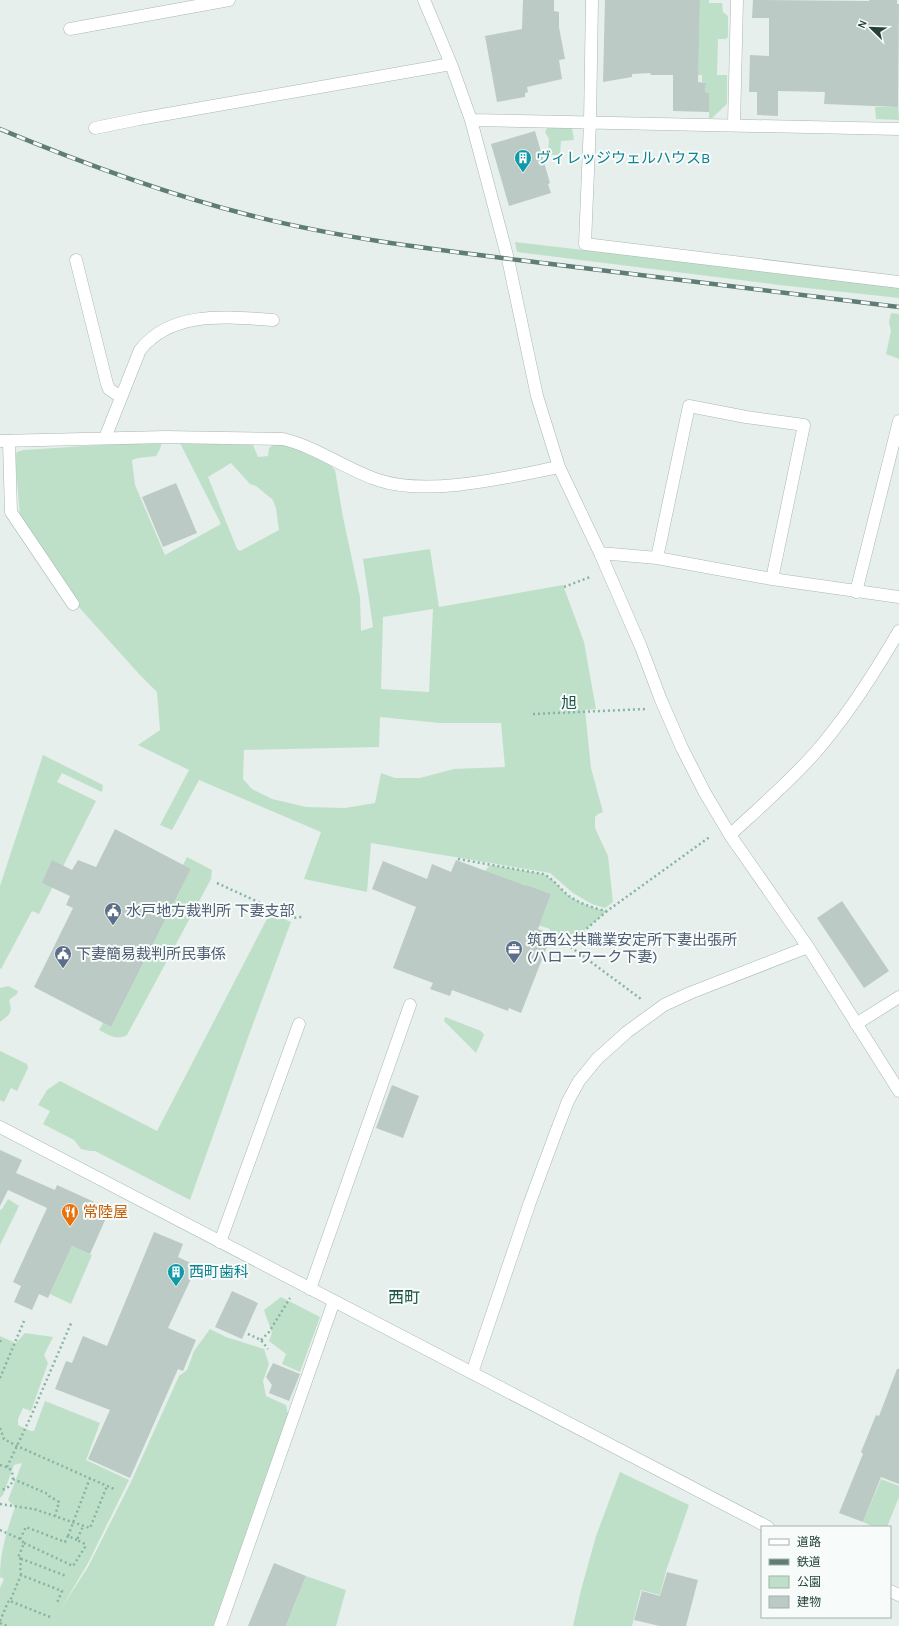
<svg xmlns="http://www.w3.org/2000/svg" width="899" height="1626" viewBox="0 0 899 1626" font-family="Karla,'Noto Sans JP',sans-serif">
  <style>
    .green { fill: #bfe0c8; fill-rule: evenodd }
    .building { fill: #bbcac4 }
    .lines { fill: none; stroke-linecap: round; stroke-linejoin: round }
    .lane-casing { stroke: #a8b8b2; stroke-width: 13 }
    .street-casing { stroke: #a8b8b2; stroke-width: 13 }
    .secondary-casing { stroke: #a4bbb3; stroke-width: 13 }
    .path { stroke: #86b3a5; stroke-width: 2.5; stroke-dasharray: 2 3; stroke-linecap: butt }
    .lane { stroke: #fff; stroke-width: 12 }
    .street { stroke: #fff; stroke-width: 12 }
    .secondary { stroke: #fff; stroke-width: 12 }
    .rail-casing { stroke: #5f7d75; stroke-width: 4.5 }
    .rail { stroke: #f7fbf9; stroke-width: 3; stroke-dasharray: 9; stroke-linecap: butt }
    .labels { text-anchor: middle; stroke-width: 4; stroke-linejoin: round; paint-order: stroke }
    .culture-label { font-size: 15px; fill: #0d838f; stroke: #f7fbf9; text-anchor: start }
    .service-label { font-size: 15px; fill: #4e5e75; stroke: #f7fbf9; text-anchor: start }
    .food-label { font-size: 15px; fill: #c56008; stroke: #f7fbf9; text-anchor: start }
    .neighbourhood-label { font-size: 16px; fill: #1f5548; stroke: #f7fbf9 }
  </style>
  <rect width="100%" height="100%" fill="#e6efeb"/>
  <path class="green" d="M700,0h9v3h13l1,9 5,4v21l-2,2h-8l-1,36h10v29l-15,14h-3v-25l-4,-1 1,-9 -4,-1v-7h-4z
    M898,104l1,16 -23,-1 -1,-12h23z
    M547,128h25l2,12 -13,1 -1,14h-7l-5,-2 1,-14 -4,-7z
    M515,242l384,45v11l-120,-13 -262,-33z
    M891,313l8,1v45l-13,-5 5,-23 -2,-9z
    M162,441l-2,8 -4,7 -18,2 -6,2 3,25 30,70 56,-31 -41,-81 73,2 5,12 10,-1 1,-8 4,-3 9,-1 19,6 28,13 6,7 8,47 17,80 1,34 12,-4 -10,-68 67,-10 9,58 124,-22 21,57 12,67 -11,1 6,58 12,44 -5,2 -3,3v11l13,28 5,46 -8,6 -13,-4 -19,-11 -23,-20 -179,-30 -4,49 -63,-13 17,-47 -122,-52 -27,50 -12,-5 29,-55 -51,-25 22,-15 -3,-38 -18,-18 -62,-69 3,-2 -60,-87 -5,-60 2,-4 7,-2zM231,463l19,21 6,2 17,14 3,8 3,22 -39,21 -3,-2 -29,-72zM433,609l-4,83 -48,-3 2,-72zM380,717l60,6h61l4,44 -51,2 -34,9h-25l-14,-5 -6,30 -30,5 -39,-1 -34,-8 -20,-10 -9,-10 1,-29 135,-3z
    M43,755l60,30 -1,7 -40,-19 -5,9 39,19 -57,113 -7,-3 -31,58 -1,-1v-82z
    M187,857l25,13 -1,9 -84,156c-11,6 -18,0 -28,-5l4,-7 8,4 80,-158 -8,-4z
    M490,865l53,9c10,4 17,15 26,22 10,7 26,13 38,15l-43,37 -14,-9 2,-4 -3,-2 1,-4 -12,-4 4,-7 9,-24 -24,-9 -9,22 -33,-36z
    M270,913l21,9 -41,110 -60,168 -95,-49h-5l-9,-2 -7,-9 -31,-16 7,-13 -12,-6 9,-15 13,-9 97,50z
    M8,986l10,5 -1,3 -8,6c4,13 1,14 -9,22v-34z
    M445,1017l36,14 3,4 -8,18 -32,-32z
    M0,1051l27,13 1,4 -11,23 -6,-3 -7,14 -4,-2z
    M8,1199l11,7 -19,39v-35l2,-1z
    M72,1246l20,9 -21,49 -21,-10z
    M281,1297l39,20 -20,55 -18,-8 4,-10 -17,-13 3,-8 -8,-23z
    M210,1329l16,8 38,12 5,15 -6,17 3,15 20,9 2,9 -75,212h-162l2,-3 -2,3h-51v-38l4,-9 -4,-2c0,-25 7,-47 15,-70l-7,-7 14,-37 -8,2 -11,30 -3,3v-162l16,7 9,-10 28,4 -9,18 4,8 -17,48 -8,-3 -5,11v6l13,6h3l11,-30 55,22 -14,37 43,20 -41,83 -26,44 26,-40 42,-83 49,-108 8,-6 7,-19z
    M620,1472l69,33 -23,66 -6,24 -19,-5 -9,36h-59l8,-36 15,-54z
    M881,1479l18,7v11l-12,30h-13l-11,-5z
    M306,1576l40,14 -10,36h-50z"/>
  <path class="building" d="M523,0h31v11l5,1v15l6,32 -6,1 3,19 -35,8 1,5 -3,1v4l-28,5 -12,-66 37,-7z
    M605,0h95l-2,82 8,1 -1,9 4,1v19l-36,-1v-36h-22l-1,-2 -18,1v3l-29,5z
    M753,0l116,1v-1h28v4h2l-1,103 -74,-3 1,-12 -47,-1v25l-21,-1v-23h-8l1,-37 19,1v-38h-17z
    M535,131l15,52 -2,1 3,9 -42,13 -18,-62z
    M176,483l21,50 -34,14 -21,-50z
    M115,829l76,40 -80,158 -77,-40 39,-79 -7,-3 4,-9 -28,-13 10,-23 20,10 6,-10 18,7z
    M456,860l70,26 1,-1 24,9 -13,35 14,5 -31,79 -12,-5 -1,3 -56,-21 -2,6 -20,-7 3,-6 -40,-15 23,-61 -44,-18 11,-28 44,18 5,-15 19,8z
    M842,901l47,70 -25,17 -47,-70z
    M392,1085l27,11 -16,42 -27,-10z
    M0,1150l22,10 -6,13 39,17 2,-5 53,24 -20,45 -18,-8 -24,52 -9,-4 -7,16 -18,-8 7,-16 -8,-4 34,-74 -39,-18 -8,16z
    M154,1232l29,12 -5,13 19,9 -29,62 28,12 -13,31 -5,-2 -48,109 -42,-19 22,-49 -55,-21 11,-28 6,2 11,-27 24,10z
    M232,1291l26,12 -16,36 -27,-12z
    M273,1363l27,11 -11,27 -20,-8 3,-8 -6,-8z
    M897,1369h2v115l-18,-7 -18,45 -24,-9 24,-59 -2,-2 15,-37 3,1z
    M274,1563l32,13 -11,27 -9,23h-38z
    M667,1572l31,8 -12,46h-26l-26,-6 8,-29 18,5z"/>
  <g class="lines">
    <defs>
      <path id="lane" d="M9,441l2,71 62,92
        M856,592l43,-171
        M730,835c28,-26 58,-52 84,-81 33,-37 60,-80 85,-123
        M856,1024l43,-27"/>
      <path id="street" d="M424,0l27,64 20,56 37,139 29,137 22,71 41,86 41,94 20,53 21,48 23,45 25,42 78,112 91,144
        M592,0l-2,122 -5,122 314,38
        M70,29l159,-29
        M471,120l428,9
        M734,125l3,-125
        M95,128l44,-9 312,-55
        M76,260l31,124 2,5 12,8
        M105,438l35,-88c32,-40 87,-33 133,-30
        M0,441l165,-4 118,2c34,8 62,30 95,41 50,17 130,-3 181,-13
        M600,553l57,5 115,21 127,18
        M657,558l32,-152 57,11 58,8 -32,154
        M220,1242l79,-218
        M310,1289l100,-284
        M472,1373l58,-171 26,-70 12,-31 11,-20 18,-22 30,-27 37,-27 26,-12 118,-46
        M220,1626l114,-325"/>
      <path id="secondary" d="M0,1127l768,400
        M890,1591l9,4"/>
    </defs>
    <use href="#lane" class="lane-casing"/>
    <use href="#street" class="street-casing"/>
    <use href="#secondary" class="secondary-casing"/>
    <path class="path" d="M564,587l26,-10
      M533,714l113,-5
      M458,859l85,15c10,4 17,15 26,22 10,7 26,13 38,15l104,-75
      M217,883l76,35 9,-1
      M607,911l-39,34 73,54
      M248,1334l13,6 7,9
      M261,1340l8,-8 21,-34
      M0,1342l1,-2
      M0,1378l24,-57
      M0,1428l4,11 13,7 97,43
      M0,1465l9,3c8,9 3,21 -9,22
      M7,1467l25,-53 40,-93
      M13,1479l35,15 1,2 10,6 -4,14
      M0,1504l34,5 56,19 17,-42
      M0,1530l20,9 4,4 -6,15 4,1
      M20,1539l6,-12 39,15 3,-6
      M77,1540l-9,-4 22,-58
      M24,1543l49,23 12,-19v-3l-8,-4 6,-14
      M21,1575l-1,-9 2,-7 44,17
      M50,1617l-40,-16 11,-26 41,16 -5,12
      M0,1621l8,-19 2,-1
      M0,1623l7,3"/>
    <use href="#lane" class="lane"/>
    <use href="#street" class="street"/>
    <use href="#secondary" class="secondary"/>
    <defs>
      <path id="rail" d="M0,129c82,34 163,64 249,86 101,26 207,37 310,50 114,14 227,28 340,42"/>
    </defs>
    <use href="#rail" class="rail-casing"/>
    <use href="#rail" class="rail"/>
  </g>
  <defs>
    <symbol id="building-pin" viewBox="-11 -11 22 30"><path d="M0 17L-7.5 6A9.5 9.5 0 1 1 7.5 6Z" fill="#0f9aa8" stroke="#f7fbf9"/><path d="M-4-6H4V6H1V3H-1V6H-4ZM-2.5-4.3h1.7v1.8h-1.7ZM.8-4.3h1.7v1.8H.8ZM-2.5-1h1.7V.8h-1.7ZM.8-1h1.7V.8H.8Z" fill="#fff"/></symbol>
    <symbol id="civic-pin" viewBox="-11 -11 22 30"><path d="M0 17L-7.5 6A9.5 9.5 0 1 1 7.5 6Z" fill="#5c6f8a" stroke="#f7fbf9"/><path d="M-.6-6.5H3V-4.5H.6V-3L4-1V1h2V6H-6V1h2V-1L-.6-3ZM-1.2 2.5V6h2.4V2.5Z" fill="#fff"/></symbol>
    <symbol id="office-pin" viewBox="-11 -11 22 30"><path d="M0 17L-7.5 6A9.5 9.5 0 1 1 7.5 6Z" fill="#5c6f8a" stroke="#f7fbf9"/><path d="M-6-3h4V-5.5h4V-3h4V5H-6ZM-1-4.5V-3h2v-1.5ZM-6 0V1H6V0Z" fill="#fff"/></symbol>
    <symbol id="restaurant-pin" viewBox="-11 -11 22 30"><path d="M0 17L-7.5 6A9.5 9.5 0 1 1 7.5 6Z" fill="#e8710a" stroke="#f7fbf9"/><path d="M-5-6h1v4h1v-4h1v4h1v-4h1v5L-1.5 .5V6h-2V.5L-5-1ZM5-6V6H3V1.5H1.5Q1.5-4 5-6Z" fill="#fff"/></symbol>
  </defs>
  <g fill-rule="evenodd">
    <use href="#building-pin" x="513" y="148" width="20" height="27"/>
    <use href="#civic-pin" x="103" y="901" width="20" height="27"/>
    <use href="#office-pin" x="504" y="939" width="20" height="27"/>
    <use href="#civic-pin" x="53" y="944" width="20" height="27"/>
    <use href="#restaurant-pin" x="60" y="1202" width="20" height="27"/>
    <use href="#building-pin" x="166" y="1262" width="20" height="27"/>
  </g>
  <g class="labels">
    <g class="culture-label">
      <text x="536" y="163">ヴィレッジウェルハウスB</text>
      <text x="189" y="1277">西町歯科</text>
    </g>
    <g class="service-label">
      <text x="126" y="916">水戸地方裁判所 下妻支部</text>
      <text x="527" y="945">筑西公共職業安定所下妻出張所<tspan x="527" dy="17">(ハローワーク下妻)</tspan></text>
      <text x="76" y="959">下妻簡易裁判所民事係</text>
    </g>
    <g class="food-label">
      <text x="83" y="1217">常陸屋</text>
    </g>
    <g class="neighbourhood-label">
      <text x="569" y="708">旭</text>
      <text x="404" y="1303">西町</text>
    </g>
  </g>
  <rect x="761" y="1526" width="130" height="92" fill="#f7fbf9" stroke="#a3b1ad"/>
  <rect x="769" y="1539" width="20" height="6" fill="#ffffff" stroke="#a3b1ad"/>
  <text x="797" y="1546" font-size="12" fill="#24423a">道路</text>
  <rect x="769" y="1559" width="20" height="6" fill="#5f7d75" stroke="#a3b1ad"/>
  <text x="797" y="1566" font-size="12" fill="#24423a">鉄道</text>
  <rect x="769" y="1576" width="20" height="12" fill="#bfe0c8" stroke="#a3b1ad"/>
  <text x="797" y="1586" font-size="12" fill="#24423a">公園</text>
  <rect x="769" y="1596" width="20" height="12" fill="#bbcac4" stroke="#a3b1ad"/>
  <text x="797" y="1606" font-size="12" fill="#24423a">建物</text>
  <g transform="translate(871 28) rotate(293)" stroke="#f7fbf9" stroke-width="3" paint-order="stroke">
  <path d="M0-3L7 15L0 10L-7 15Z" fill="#24423a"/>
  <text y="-6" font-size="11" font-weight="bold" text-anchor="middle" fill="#24423a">N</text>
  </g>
</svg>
